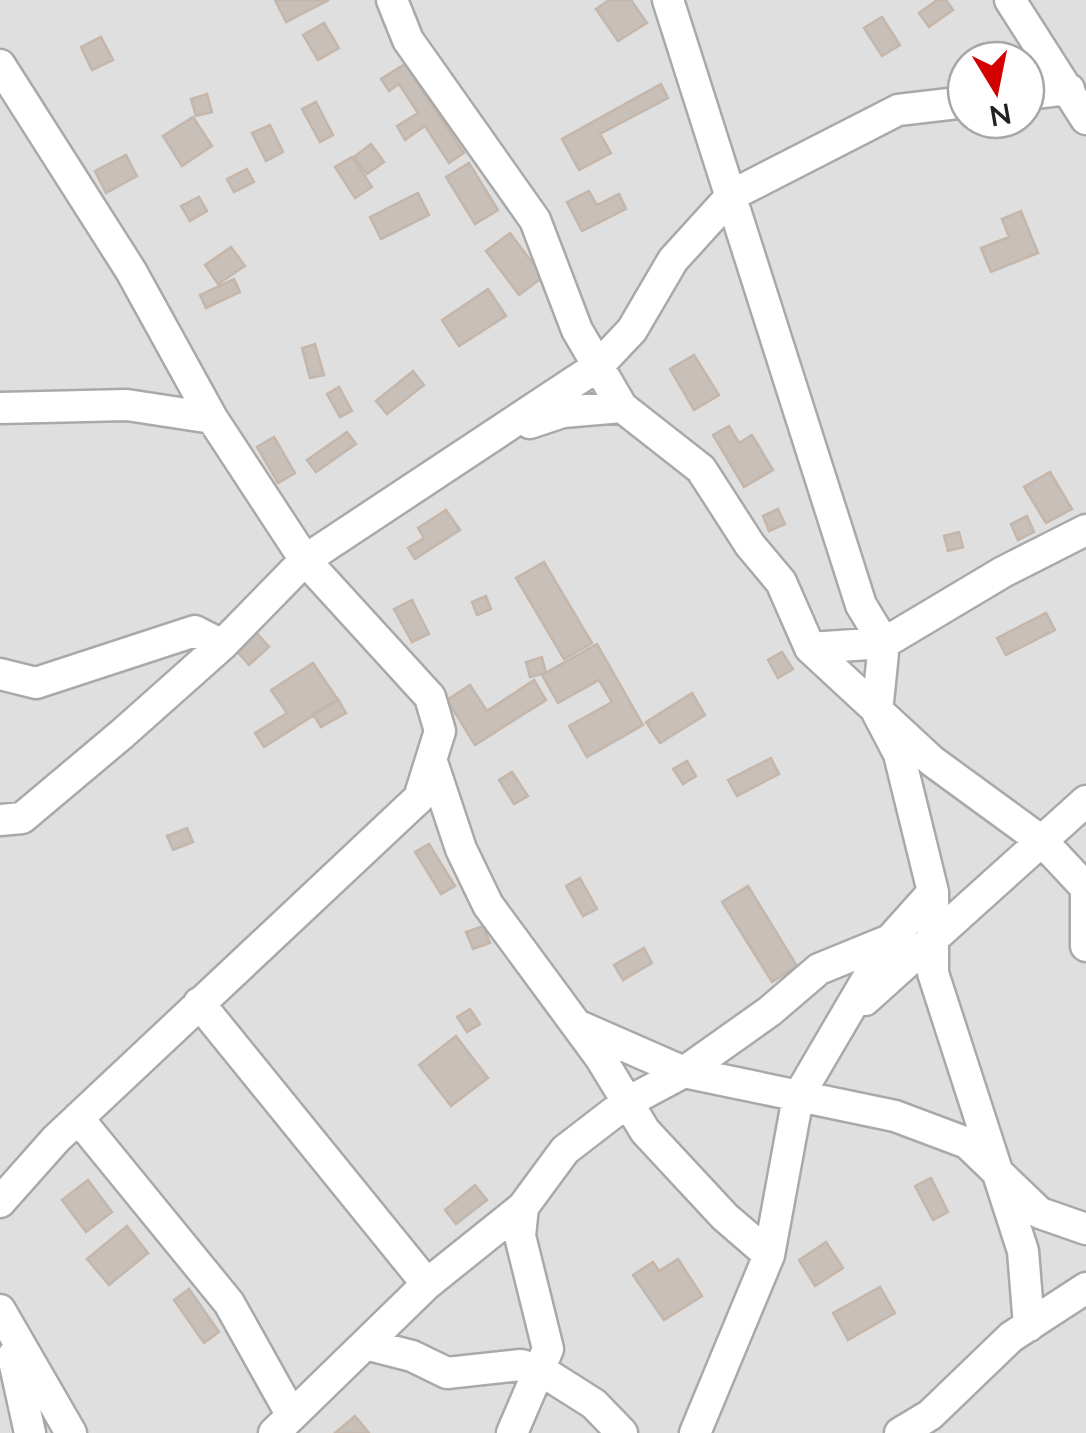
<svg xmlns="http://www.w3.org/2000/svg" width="1086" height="1433" viewBox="0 0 1086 1433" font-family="Lato,sans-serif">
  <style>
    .residential { fill: #e0dfdf; fill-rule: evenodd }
    .building { fill: #c7bfb8; stroke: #c4b6ab; stroke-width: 2.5 }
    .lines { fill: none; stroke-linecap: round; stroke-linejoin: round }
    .minor-casing { stroke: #a9a9a9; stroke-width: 35 }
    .minor { stroke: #fff; stroke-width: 30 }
  </style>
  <rect width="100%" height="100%" fill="#f2efe9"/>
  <path class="residential" d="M0,0h1086v1433h-1086zM966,60h60v60h-60z"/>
  <path class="building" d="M275,0h54l-43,22z
    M609,0h22l16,23 -29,18 -22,-32z
    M937,0h9l7,10 -24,17 -10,-14z
    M882,17l18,28 -18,11 -18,-28z
    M324,23l15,25 -21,12 -15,-25z
    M101,37l12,23 -21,10 -11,-23z
    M405,64l59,89 -15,10 -24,-37 -20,14 -8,-14 21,-13 -19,-29 -10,7 -8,-12z
    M661,84l7,14 -68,36 11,19 -32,17 -17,-31z
    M207,94l5,18 -16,4 -5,-17z
    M316,102l17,33 -13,7 -18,-33z
    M193,117l19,29 -30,20 -19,-30z
    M270,125l13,27 -17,9 -14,-28z
    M371,144l13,18 -17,12 -13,-17z
    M126,155l11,21 -31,17 -11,-22z
    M352,157l20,30 -17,11 -20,-31z
    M469,163l29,47 -23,14 -29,-47z
    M247,169l7,13 -20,10 -7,-13z
    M589,191l8,14 22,-11 7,15 -44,22 -15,-29z
    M418,193l11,22 -48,24 -11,-22z
    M199,197l8,14 -17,10 -9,-15z
    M1021,211l17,42 -47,19 -10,-24 28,-11 -7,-18z
    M510,233l33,44 -24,18 -33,-44z
    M231,247l14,19 -27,18 -13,-19z
    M234,279l6,13 -34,16 -6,-13z
    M488,289l18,27 -47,30 -17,-26z
    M315,344l9,31 -14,3 -8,-30z
    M694,355l25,40 -25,15 -24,-41z
    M413,371l11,14 -37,29 -11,-13z
    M339,387l13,24 -12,6 -13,-23z
    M729,426l10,17 13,-8 21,35 -29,17 -31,-52z
    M347,432l9,12 -40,28 -9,-12z
    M274,437l21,36 -17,10 -21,-36z
    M1050,472l22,37 -26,14 -22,-36z
    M778,509l7,15 -16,7 -6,-15z
    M446,510l14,20 -45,29 -7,-11 16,-10 -6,-10z
    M1027,516l7,16 -16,8 -7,-16z
    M959,532l4,15 -15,4 -4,-15z
    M544,562l48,81 -28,16 -48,-81z
    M486,596l5,13 -14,6 -5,-13z
    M412,600l17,34 -17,8 -18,-33z
    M1046,613l9,17 -49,25 -9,-17z
    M255,631l14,16 -20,18 -14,-16z
    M597,644l46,81 -56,32 -18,-31 43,-24 -13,-22 -41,23 -16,-28z
    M782,652l11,17 -15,9 -10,-18z
    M542,657l4,16 -16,4 -4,-15z
    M313,663l25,37 -74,47 -9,-14 32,-20 -16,-23z
    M534,680l12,20 -71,45 -28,-45 23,-15 17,26z
    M692,693l13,22 -45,28 -14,-21z
    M338,699l8,14 -25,14 -8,-13z
    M771,758l8,16 -42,22 -9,-16z
    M687,761l9,15 -13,8 -10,-15z
    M512,772l16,24 -14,8 -15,-24z
    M187,828l6,14 -20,8 -6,-14z
    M429,844l26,42 -14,8 -26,-42z
    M580,878l17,31 -14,7 -17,-30z
    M748,886l49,80 -25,16 -50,-80z
    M483,926l7,17 -17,6 -7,-17z
    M644,948l8,15 -29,17 -9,-15z
    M470,1009l10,15 -13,8 -10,-15z
    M456,1036l32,42 -37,28 -32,-41z
    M931,1178l17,34 -15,8 -18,-34z
    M88,1180l24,32 -26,20 -24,-32z
    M475,1185l12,15 -31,24 -11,-14z
    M127,1226l21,27 -39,32 -22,-26z
    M826,1242l17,26 -28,18 -16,-26z
    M678,1259l24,37 -38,24 -31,-45 20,-13 6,9z
    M880,1287l15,26 -47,27 -15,-27z
    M189,1289l30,43 -15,11 -30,-43z
    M355,1416l14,17h-34z"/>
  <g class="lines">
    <defs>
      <path id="minor" d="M392,0l16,40 127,180 42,110 45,77
        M668,0l193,605 23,38 -7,69 22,42 34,138v81l90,278 6,75
        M1010,0l76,119
        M0,65l131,206 81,147 93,142 125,137 10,34 -21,67 -363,341 -56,63
        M1026,94l43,-5
        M0,408l127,-3 85,13
        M530,423l33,-11 59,-5 79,62 49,76 31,37 29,66 122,113 111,81 43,46
        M810,648l74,-5 119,-71 83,-42
        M0,674l36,9 159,-52 27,14
        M433,765l28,84 27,56 112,152 45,74 80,86 44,38
        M0,820l22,-2 100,-84 100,-89 83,-85 293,-194 34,-36 41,-70 59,-65 166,-85 68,-8
        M1086,890v56
        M865,1000l221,-199
        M199,1003l228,281
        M579,1026l105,46 211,44 72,27 73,70 46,16
        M78,1118l151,185 62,111
        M0,1310l71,123
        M369,1345l43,11 35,17 74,-8 21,6 52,33 28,29
        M13,1356l17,77
        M274,1433l153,-149 96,-77 42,-57 61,-47 58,-31 86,-61 49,-42 71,-29 43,-48
        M512,1433l36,-84 -28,-113 3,-29
        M695,1433l74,-178 29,-158 92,-157h7
        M900,1433l30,-18 81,-78 75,-49"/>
    </defs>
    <use href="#minor" class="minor-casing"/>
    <use href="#minor" class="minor"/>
  </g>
  <g transform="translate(996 90) rotate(170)"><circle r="48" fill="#ffffff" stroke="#a7a7a7" stroke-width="2.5"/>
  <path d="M0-8L18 38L0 25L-18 38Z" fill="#d40000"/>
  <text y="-15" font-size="28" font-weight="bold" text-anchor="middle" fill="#222222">N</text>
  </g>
</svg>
